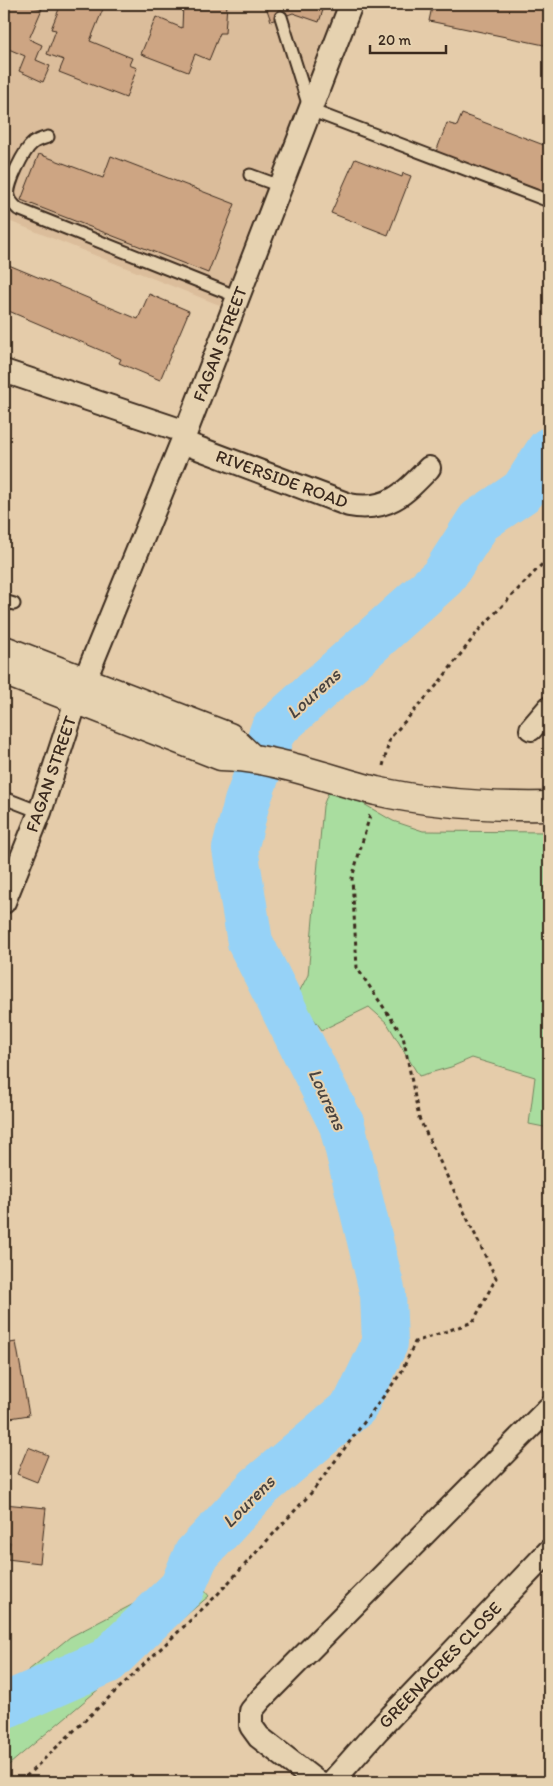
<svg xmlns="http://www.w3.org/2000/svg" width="553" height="1786" viewBox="0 0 553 1786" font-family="Itim,sans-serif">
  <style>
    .built { fill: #dbbd9b }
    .green { fill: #a9dd9f; stroke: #72845e }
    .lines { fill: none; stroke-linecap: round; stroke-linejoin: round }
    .river { stroke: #96d2f7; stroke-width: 46 }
    .building { fill: #cda583; stroke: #3b2a1e }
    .service-casing { stroke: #3b2a1e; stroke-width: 15 }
    .minor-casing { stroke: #3b2a1e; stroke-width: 26 }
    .tertiary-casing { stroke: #3b2a1e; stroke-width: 31 }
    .path { stroke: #3b2a1e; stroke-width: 3; stroke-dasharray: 4 4; stroke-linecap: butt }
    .service { stroke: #e6d2b0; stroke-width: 11 }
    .minor { stroke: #e6d2b0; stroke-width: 22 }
    .tertiary { stroke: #e6d2b0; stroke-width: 28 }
    .labels { text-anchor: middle; stroke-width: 4; stroke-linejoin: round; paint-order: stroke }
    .street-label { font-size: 18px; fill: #3b2a1e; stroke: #e6d2b0 }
    .water-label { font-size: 19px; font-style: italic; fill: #49433f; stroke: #e6d2b0 }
  </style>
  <rect width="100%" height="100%" fill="#e5ccaa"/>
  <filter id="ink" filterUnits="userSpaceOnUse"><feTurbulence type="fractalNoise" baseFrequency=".02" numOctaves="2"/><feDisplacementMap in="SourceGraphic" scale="10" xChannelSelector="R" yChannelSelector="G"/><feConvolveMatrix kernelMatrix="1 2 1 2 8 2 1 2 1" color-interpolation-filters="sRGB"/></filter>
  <g filter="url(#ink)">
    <path class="built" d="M4,4h348l-120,306 -228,-91z"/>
    <path class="green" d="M331,785l62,36 30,10 126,1v296l-20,-4 6,-47 -63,-19 -21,9 -32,9 -32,-53 -18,-16 -47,23 -25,-34 11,-21 15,-169z
      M180,1560l29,36 -205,173v-79l66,-53 79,-41z"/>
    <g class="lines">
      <path class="river" d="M4,1706l103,-45 75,-73 14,-33 63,-68 96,-81 30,-63 -2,-49 -41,-169 -92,-183 -15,-93 12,-47 26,-72 170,-153 36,-56 44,-30 26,-41"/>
    </g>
    <path class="building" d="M4,4h32l-1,3 7,2 -13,30 13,6 -6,15 14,6 -7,16 -24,-11 6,-15 -21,-9z
      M61,4h44l-15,37 42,17 -3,7 8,3 -11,30 -67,-26 5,-12 -17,-6 9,-24 -5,-1z
      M183,4h44l-2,29h-5l-11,27 -14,-6 -7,18 -47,-18 15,-37 26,11z
      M265,4h60l-6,18 -26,-9 -22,8z
      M423,4h126v42l-120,-25 3,-14z
      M462,114l87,33v39l-2,7 -111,-41 11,-29 10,3z
      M39,154l64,24 8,-22 124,48 -27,69 -187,-73z
      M355,159l47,18 1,-4 8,3 -23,59 -57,-22z
      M4,263l134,56 11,-25 40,17 -29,69 -41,-17 2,-4 -117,-50z
      M16,1342l13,73 -25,4v-75z
      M28,1447l20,8 -11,27 -20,-8z
      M4,1504l42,4 -6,55 -33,-4 3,-17h-6z"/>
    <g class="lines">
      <defs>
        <path id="service" d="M281,17l29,93 239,91
          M48,137c-6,2 -11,3 -15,6 -9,7 -27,43 -24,53 1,6 5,9 9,13l220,88
          M250,175l30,11
          M4,601l10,3
          M4,798l36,14"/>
        <path id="minor" d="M4,371l182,61
          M182,442l167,63c38,7 55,-11 80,-37
          M84,682l98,-240 169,-438
          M531,729l18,-21
          M4,902l36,-90 36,-111
          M317,1782l-58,-45 -8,-11v-15l10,-12 288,-291
          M332,1782l46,-52 171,-179"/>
        <path id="tertiary" d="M4,650l225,87 20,19
          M4,671l217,85c53,1 104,22 155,35 57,13 115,16 173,15"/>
      </defs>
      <use href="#service" class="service-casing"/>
      <use href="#minor" class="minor-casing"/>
      <use href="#tertiary" class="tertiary-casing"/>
      <path class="path" d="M383,766l7,-28 48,-54 41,-54 70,-73
        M20,1782l196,-186 96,-104 89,-119 14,-31 58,-20 23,-44 -77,-160 -16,-82 -46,-68 -5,-90 18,-63"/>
      <use href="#service" class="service"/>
      <use href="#minor" class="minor"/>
      <use href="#tertiary" class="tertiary"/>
    </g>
  </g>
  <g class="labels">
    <g class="street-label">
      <text transform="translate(220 344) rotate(-69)" y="6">FAGAN STREET</text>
      <text transform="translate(282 479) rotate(20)" y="6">RIVERSIDE ROAD</text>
      <text transform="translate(51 774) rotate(-71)" y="6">FAGAN STREET</text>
      <text transform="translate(440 1665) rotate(-46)" y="6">GREENACRES CLOSE</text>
    </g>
    <g class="water-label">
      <text transform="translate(313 693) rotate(-42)" y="7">Lourens</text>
      <text transform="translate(328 1099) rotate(65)" y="7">Lourens</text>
      <text transform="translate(248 1501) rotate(-45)" y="7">Lourens</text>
    </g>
  </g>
  <rect width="553" height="1786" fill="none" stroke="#e6d2b0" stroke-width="20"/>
  <rect x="10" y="10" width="533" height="1766" fill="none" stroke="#3b2a1e" stroke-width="2" filter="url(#ink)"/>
  <path d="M370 45v8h76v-8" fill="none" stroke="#3b2a1e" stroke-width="2.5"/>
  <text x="378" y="45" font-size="15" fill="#3b2a1e" stroke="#e6d2b0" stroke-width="4" paint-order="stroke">20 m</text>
</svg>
